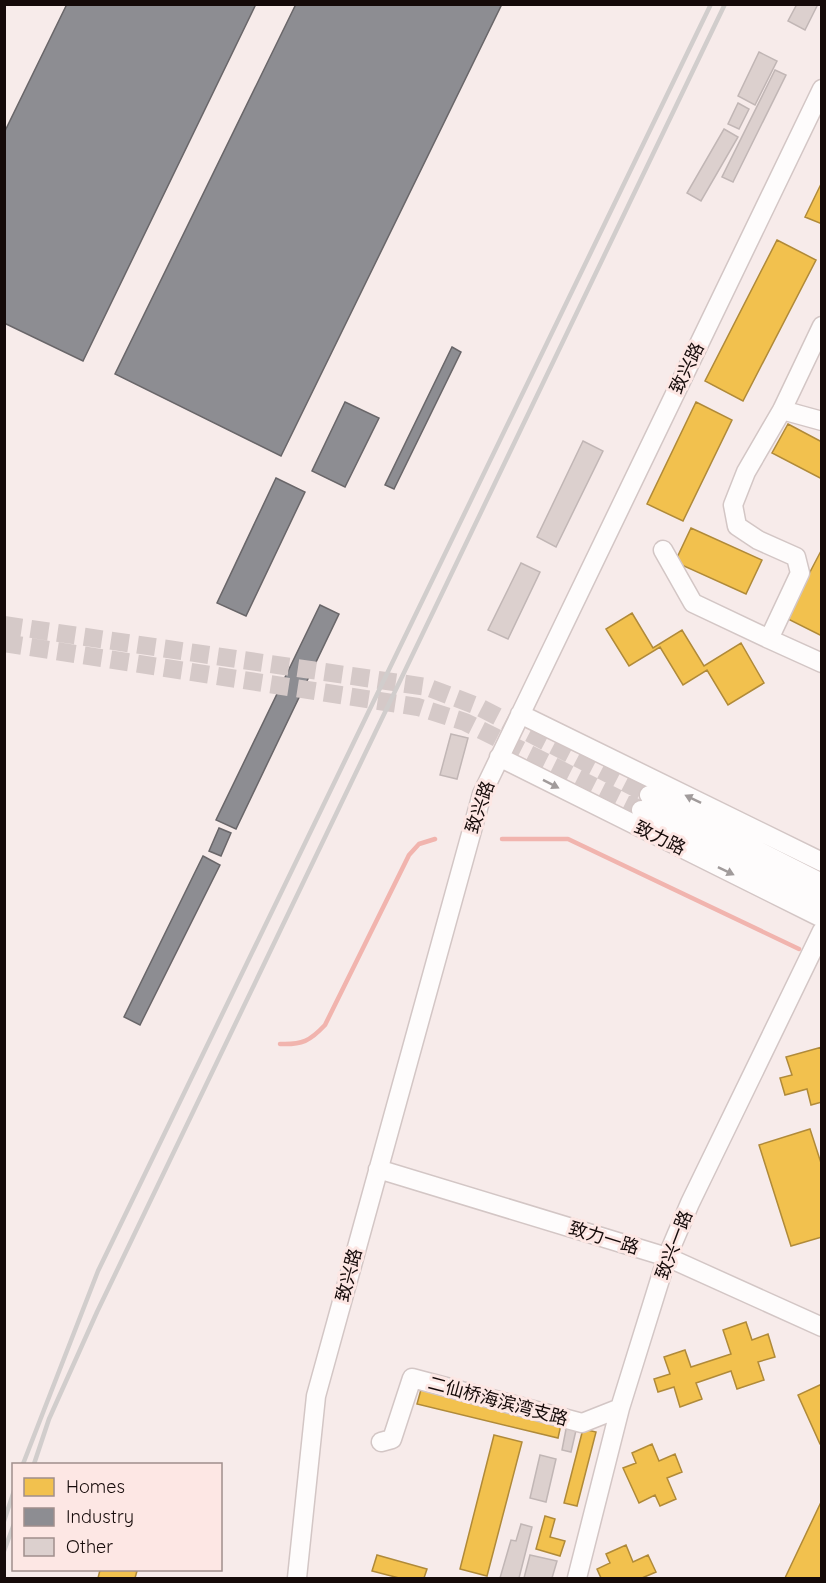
<svg xmlns="http://www.w3.org/2000/svg" width="826" height="1583" viewBox="0 0 826 1583" font-family="Quicksand,'Noto Sans SC',sans-serif">
  <style>
    .homes { fill: #f2c14e; stroke: #b08a39; stroke-width: 1.5 }
    .industry { fill: #8d8d92; stroke: #696669; stroke-width: 1.5 }
    .lines { fill: none; stroke-linecap: round; stroke-linejoin: round }
    .stream { stroke: #f1b4ae; stroke-width: 4.5 }
    .building { fill: #dcd0ce; stroke: #c1b6b5; stroke-width: 1.5 }
    .minor-tunnel { stroke: #d5c9c8; stroke-width: 18; stroke-dasharray: 18 9; stroke-linecap: butt }
    .minor-casing { stroke: #d3c6c5; stroke-width: 21 }
    .minor { stroke: #fefcfc; stroke-width: 18 }
    .rail { stroke: #d1cdcc; stroke-width: 4.5 }
    .oneway { fill: #a19b9b }
    .labels { text-anchor: middle; stroke-width: 6; stroke-linejoin: round; paint-order: stroke }
    .street-label { font-size: 18px; fill: #150a09; stroke: #fde7e4 }
  </style>
  <rect width="100%" height="100%" fill="#f7ebea"/>
  <path class="homes" d="M822,182v42l-17,-7z
    M777,240l39,20 -73,141 -38,-20z
    M696,402l36,18 -49,101 -36,-17z
    M788,424l34,18v37l-50,-26z
    M691,528l71,32 -16,34 -71,-32z
    M822,549v87l-36,-18z
    M632,613l21,35 29,-18 22,36 37,-23 23,40 -36,22 -21,-35 -24,15 -23,-38 -31,19 -23,-37z
    M822,1047v55l-11,3 -4,-16 -22,6 -5,-17 12,-3 -6,-18z
    M810,1129l12,37v71l-31,9 -32,-101z
    M746,1322l6,18 16,-6 7,23 -17,5 6,18 -27,9 -6,-18 -35,12 6,16 -22,8 -6,-20 -16,5 -4,-13 16,-5 -6,-17 21,-7 6,17 40,-13 -8,-24z
    M822,1384v60h-2l-22,-49z
    M422,1386l140,34 -4,18 -141,-34z
    M583,1429l13,3 -19,74 -13,-3z
    M494,1435l28,7 -35,134 -27,-7z
    M652,1444l7,17 16,-7 7,18 -15,6 9,21 -16,7 -5,-11 -16,8 -16,-35 13,-5 -4,-10z
    M822,1500v78h-37z
    M545,1516l10,3 -5,18 15,4 -5,15 -24,-7z
    M626,1545l7,17 15,-7 8,17 -14,6h-41l-4,-9 13,-6 -4,-9z
    M377,1555l50,14 -3,9h-25l-27,-7z
    M100,1570h32l5,1 -2,7h-37z"/>
  <path class="industry" d="M67,4h189l-173,357 -79,-38v-190z
    M296,4h206l-221,452 -166,-82z
    M452,347l9,5 -67,137 -9,-4z
    M345,402l34,16 -34,69 -33,-16z
    M276,478l29,14 -59,124 -29,-13z
    M320,605l19,9 -103,215 -20,-9z
    M219,828l12,5 -10,23 -12,-5z
    M203,856l17,9 -80,160 -16,-8z"/>
  <g class="lines">
    <path class="stream" d="M502,839h66l231,110
      M280,1044c22,1 30,-3 45,-19l84,-170 10,-11 16,-5"/>
  </g>
  <path class="building" d="M797,4h21l-13,26 -17,-9z
    M759,52l18,9 -22,44 -17,-9z
    M775,70l11,5 -53,107 -11,-5z
    M738,103l11,6 -10,20 -11,-5z
    M724,129l14,8 -37,64 -14,-8z
    M583,441l20,10 -47,96 -19,-10z
    M521,563l19,9 -32,67 -20,-9z
    M451,734l17,4 -11,41 -17,-4z
    M567,1424l10,2 -6,26 -9,-2z
    M540,1455l16,4 -10,43 -16,-4z
    M521,1524l11,3 -13,51h-19l11,-38 5,1z
    M530,1555l27,6 -5,17h-28z"/>
  <g class="lines">
    <path class="minor-tunnel" d="M4,625l423,62 50,19 172,89
      M4,643l414,64 47,15 176,88"/>
    <defs>
      <path id="minor" d="M782,410l40,11
        M663,550l30,53 76,36 31,-66 -4,-16 -38,-17 -21,-14 -4,-21 13,-33 36,-62 40,-84
        M769,639l53,24
        M520,714l302,148
        M499,757l323,161
        M649,795l173,88
        M641,810l181,91
        M378,1169l289,88 155,70
        M381,1442l11,-3 20,-61 170,45 38,-15
        M297,1578l19,-182 166,-602 340,-705
        M577,1578l43,-170 47,-151 23,-54 132,-272"/>
    </defs>
    <use href="#minor" class="minor-casing"/>
    <use href="#minor" class="minor"/>
    <path class="rail" d="M23,1464l75,-193 613,-1267
      M34,1464l15,-45 48,-107 628,-1308
      M4,1521l10,-30
      M4,1551l10,-27"/>
  </g>
  <defs><path id="oneway-solid" d="M-6-.8H1V-3.2L6.5 0L1 3.2V.8H-6Z" transform="scale(1.5)"/></defs>
  <g class="oneway">
    <use href="#oneway-solid" transform="translate(551 784) rotate(27)"/>
    <use href="#oneway-solid" transform="translate(693 799) rotate(-154)"/>
    <use href="#oneway-solid" transform="translate(726 871) rotate(26)"/>
  </g>
  <g class="labels">
    <g class="street-label">
      <text transform="translate(687 368) rotate(-64)" y="6">致兴路</text>
      <text transform="translate(480 807) rotate(-71)" y="6">致兴路</text>
      <text transform="translate(660 838) rotate(26)" y="6">致力路</text>
      <text transform="translate(604 1238) rotate(17)" y="6">致力一路</text>
      <text transform="translate(674 1245) rotate(-69)" y="6">致兴一路</text>
      <text transform="translate(349 1275) rotate(-75)" y="6">致兴路</text>
      <text transform="translate(498 1401) rotate(15)" y="6">二仙桥海滨湾支路</text>
    </g>
  </g>
  <rect width="826" height="1583" fill="none" stroke="#150a09" stroke-width="12"/>
  <rect x="12" y="1463" width="210" height="108" fill="#fde7e4" stroke="#a08f8c" stroke-width="1.5"/>
  <rect x="24" y="1478" width="30" height="18" fill="#f2c14e" stroke="#a08f8c" stroke-width="1.5"/>
  <text x="66" y="1493" font-size="18" fill="#150a09">Homes</text>
  <rect x="24" y="1508" width="30" height="18" fill="#8d8d92" stroke="#a08f8c" stroke-width="1.5"/>
  <text x="66" y="1523" font-size="18" fill="#150a09">Industry</text>
  <rect x="24" y="1538" width="30" height="18" fill="#dcd0ce" stroke="#a08f8c" stroke-width="1.5"/>
  <text x="66" y="1553" font-size="18" fill="#150a09">Other</text>
</svg>
